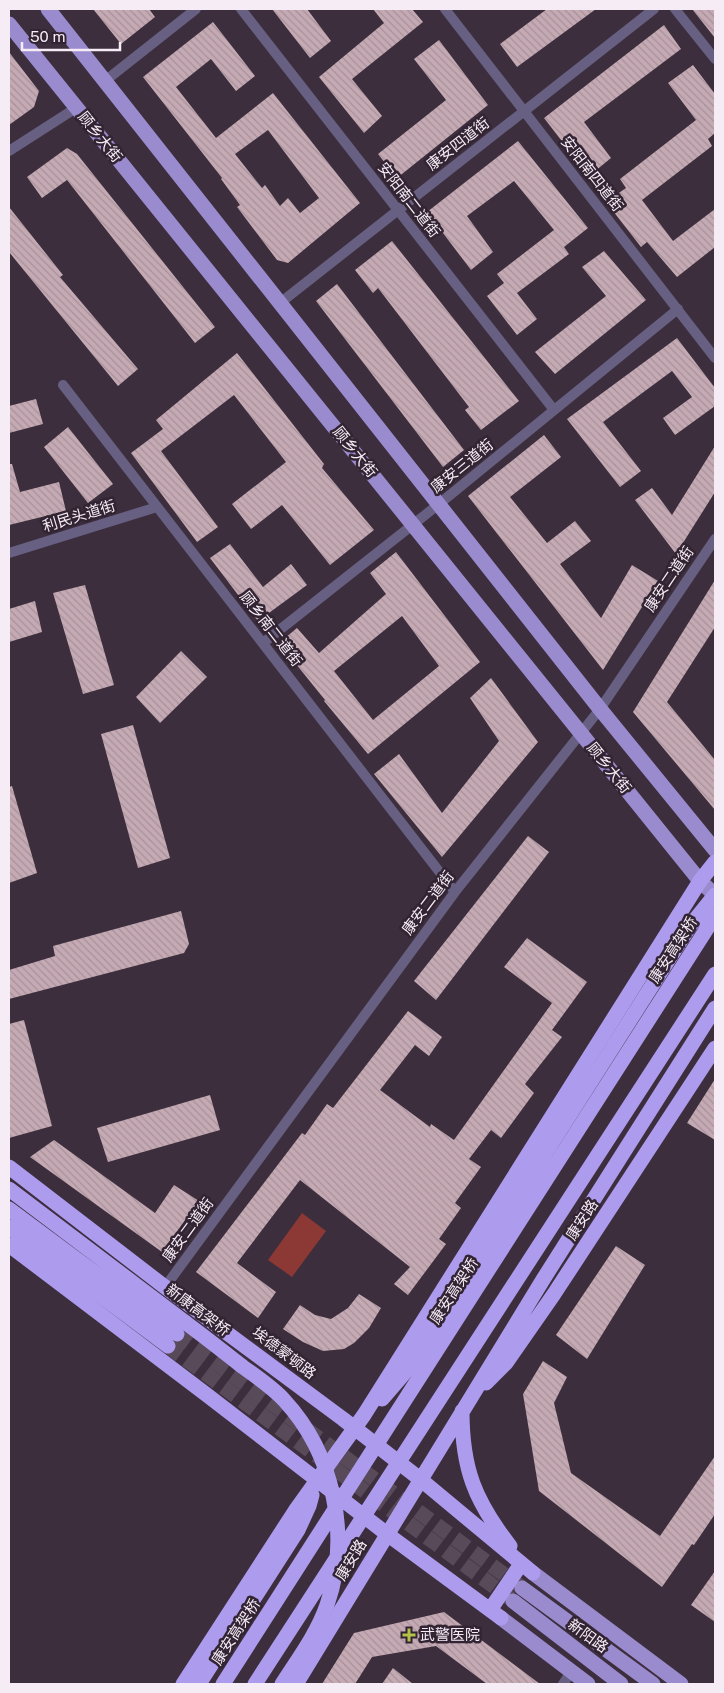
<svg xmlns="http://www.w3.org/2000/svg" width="724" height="1693" viewBox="0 0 724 1693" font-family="'Public Sans','Noto Sans SC',sans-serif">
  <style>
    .pitch { fill: #8c3835 }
    .building { fill: url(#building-back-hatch); fill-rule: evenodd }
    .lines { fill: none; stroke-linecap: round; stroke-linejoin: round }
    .highway-tunnel { stroke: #584a59; stroke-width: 15; stroke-dasharray: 15 8; stroke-linecap: butt }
    .street { stroke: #676082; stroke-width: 10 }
    .primary { stroke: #9a8bcf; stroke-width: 15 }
    .highway { stroke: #ad9bed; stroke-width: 15 }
    .highway-bridge { stroke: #ad9bed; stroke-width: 15 }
    .poi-dot { fill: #b4c24a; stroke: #322433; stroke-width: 2 }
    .labels { text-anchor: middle; stroke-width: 5; stroke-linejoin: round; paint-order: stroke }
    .street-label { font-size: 15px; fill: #f6ecf6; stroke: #322433 }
    .poi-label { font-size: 15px; fill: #f6ecf6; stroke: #322433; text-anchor: start }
  </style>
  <defs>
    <pattern id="building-back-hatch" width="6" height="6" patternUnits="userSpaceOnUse" patternTransform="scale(1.25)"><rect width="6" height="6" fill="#c5aab4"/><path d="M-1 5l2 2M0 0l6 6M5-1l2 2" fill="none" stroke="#a6919a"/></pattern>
  </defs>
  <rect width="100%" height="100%" fill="#3c2e3d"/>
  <path class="pitch" d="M302,1213l24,18 -34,46 -24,-17z"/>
  <path class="building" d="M93,9h56l6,8 -34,27z
    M272,9h35l24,32 -21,17z
    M373,9h39l11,13 -71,57 30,37 -18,17 -45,-56 65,-54z
    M547,9h49l-79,58 -17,-23z
    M692,9h23v29z
    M213,22l42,54 -19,15 -25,-32 -35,28 40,51 57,-45 87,110 -72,60 -11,-3 -40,-53 3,-2 -19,-26 1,-1 -79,-101zM268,130l51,68 -19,15 -12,-15 -8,8 -15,-21 -3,3 -27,-34z
    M664,25l17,24 -97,73 27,36 -22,18 -45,-58z
    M439,40l49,65 -91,73 -19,-24 68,-54 -32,-41z
    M9,52l30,39 -5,16 -25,18z
    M693,65l22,29v39l-7,6 4,7 -70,54 31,41 42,-32v38l-38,30 -30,-35 -6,5 -35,-45 20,-14 -6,-9 76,-59 -28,-37z
    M518,141l70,87 -24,19 5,7 -52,39 20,26 -20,16 -30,-39 17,-13 -7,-9 57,-44 -40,-49 -47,35 26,36 -22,18 -44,-58z
    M67,148l10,6 138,173 -20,16 -128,-163 -25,18 -15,-21z
    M9,207l54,68 -3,2 78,92 -20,17 -109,-134z
    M392,241l127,160 -38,29 -16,-20 4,-3 -91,-119 -5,5 -18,-23z
    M604,251l42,49 -91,74 -20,-22 71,-56 -24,-29z
    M337,284l127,166 -21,17 -127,-166z
    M677,338l38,50v18l-40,29 -12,-17 29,-21 -20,-26 -69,51 38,49 -21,16 -53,-68z
    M237,353l87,111 -2,4 52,62 -44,35 -48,-60 -31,24 -19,-25 54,-42 -52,-67 -73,56 57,76 -21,15 -66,-89 32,-24 -7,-9z
    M36,399l7,25 -34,9v-27z
    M68,427l45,57 -25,19 -44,-56z
    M544,435l17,22 -51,40 37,46 28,-22 16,20 -31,23 41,54 31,-53 26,16 -55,89 -135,-174z
    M715,446v46l-39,62 -41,-54 17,-12 20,27z
    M9,464h3l8,28 39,-10 7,29 -57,14z
    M230,544l33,43 28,-23 16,21 -49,36 -48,-63z
    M396,552l84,110 -112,92 -44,-53 1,-1 -46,-57 18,-15 22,25 67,-59 -16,-21zM402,616l37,50 -66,54 -39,-49z
    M715,580v47l-48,75 48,58v50l-82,-98z
    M85,585l29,100 -31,9 -30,-101z
    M35,601l7,31 -33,10v-33z
    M181,651l26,26 -47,46 -24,-26z
    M491,678l47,64 -96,115 -68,-83 25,-20 43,59 57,-72 -29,-43z
    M133,725l37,133 -32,10 -37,-134z
    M12,786l25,87 -28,10v-96z
    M528,836l21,16 -113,148 -22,-19z
    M181,911l8,33 -5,9 -175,46v-29l46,-14 -2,-10z
    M527,938l60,44 -35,48 10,7 -37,47 9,9 -33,45 -10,-8 -22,29 12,8 -26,36 6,5 -22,31 7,5 -38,51 -14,-11 16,-17 -110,-87 -63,83 39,29 -18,26 -62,-46 106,-139 3,2 22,-31 6,4 75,-97 34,26 -13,19 -14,-11 -35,45 50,37 1,-3 23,16 98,-137 -48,-36z
    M24,1020l28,106 -43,12v-114z
    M715,1079v61l-28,-17z
    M210,1095l10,35 -112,32 -11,-34z
    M54,1140l101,73 19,-28 25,16 -37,51 -132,-95z
    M616,1246l29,19 -58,94 -31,-24z
    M359,1294l22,14 -12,20 -15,15 -10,6 -21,2 -20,-9 -20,-13 17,-24 15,10 16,4 17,-11z
    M543,1361l24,16 -13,26 17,70 89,63 55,-80v58l-21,31 -2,-1 -30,43 -123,-96 -16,-97z
    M715,1571v51l-24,-17z
    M444,1612l96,72h-53l-51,-38 -64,11 -17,27h-33l32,-51z
    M393,1668l20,16h-31z"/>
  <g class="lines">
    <path class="highway-tunnel" d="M177,1334l344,253
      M168,1346l343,253"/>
    <path class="street" d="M241,9l313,401
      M445,9l270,349
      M675,9l40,50
      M105,81l91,-72
      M9,151l67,-43
      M280,303l374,-294
      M63,385l392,507
      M9,553l148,-46
      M263,643l176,-139 239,-195
      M165,1287l290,-395 145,-183 115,-170
      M563,1684l8,-12"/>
    <path class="primary" d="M48,9l552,700 115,141
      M9,24l691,857 15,14
      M533,1573l148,111
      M522,1588l131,96
      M513,1601l108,83
      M501,1618l87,66"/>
    <path class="highway" d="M9,1167l156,120 178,132 77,60 113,94
      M9,1189l177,134
      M9,1209l168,125
      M9,1227l159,119
      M9,1245l198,150 180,139 114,84
      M486,1383l20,-20 48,-69 161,-246
      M382,1399l25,-29
      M462,1411c0,58 13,90 48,135
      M490,1610l31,-46
      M183,1684l112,-173 69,-96 336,-534 15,-19
      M199,1684l99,-154 11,-24 3,-11
      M296,1684l248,-406 171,-270"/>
    <path class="highway-bridge" d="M186,1323c19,14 38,29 57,44 14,10 29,20 41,33 50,54 67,136 43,205 -10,29 -29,54 -45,79
      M407,1370l283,-444 25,-31
      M223,1684l492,-768
      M255,1684l460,-710"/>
  </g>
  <path class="poi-dot" d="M406.5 1627.5h5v5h5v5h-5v5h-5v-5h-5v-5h5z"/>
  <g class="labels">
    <g class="street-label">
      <text transform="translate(100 137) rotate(51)" y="5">顾乡大街</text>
      <text transform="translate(458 144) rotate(-38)" y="5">康安四道街</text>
      <text transform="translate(592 174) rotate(52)" y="5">安阳南四道街</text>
      <text transform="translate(409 200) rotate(52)" y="5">安阳南二道街</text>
      <text transform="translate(355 452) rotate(51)" y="5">顾乡大街</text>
      <text transform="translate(462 466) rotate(-39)" y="5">康安三道街</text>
      <text transform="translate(79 516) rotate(-17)" y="5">利民头道街</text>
      <text transform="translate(669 579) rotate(-56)" y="5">康安二道街</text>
      <text transform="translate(271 629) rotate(52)" y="5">顾乡南二道街</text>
      <text transform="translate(609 768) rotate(51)" y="5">顾乡大街</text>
      <text transform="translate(428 903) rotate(-53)" y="5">康安二道街</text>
      <text transform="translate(673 950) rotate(-57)" y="5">康安高架桥</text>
      <text transform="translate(582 1220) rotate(-57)" y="5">康安路</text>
      <text transform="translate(188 1230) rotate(-54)" y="5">康安二道街</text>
      <text transform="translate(454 1291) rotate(-57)" y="5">康安高架桥</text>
      <text transform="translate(198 1310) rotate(37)" y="5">新康高架桥</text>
      <text transform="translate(284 1353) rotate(37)" y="5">埃德蒙顿路</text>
      <text transform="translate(351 1560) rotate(-59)" y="5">康安路</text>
      <text transform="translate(236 1632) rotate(-57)" y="5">康安高架桥</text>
      <text transform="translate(588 1636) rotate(36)" y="5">新阳路</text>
    </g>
    <g class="poi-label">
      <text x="420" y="1640">武警医院</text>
    </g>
  </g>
  <rect width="724" height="1693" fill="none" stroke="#f6ecf6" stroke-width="20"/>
  <path d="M22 42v8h98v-8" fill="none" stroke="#f6ecf6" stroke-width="2.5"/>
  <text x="30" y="42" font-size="15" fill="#f6ecf6" stroke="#322433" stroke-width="4" paint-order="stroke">50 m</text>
</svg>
